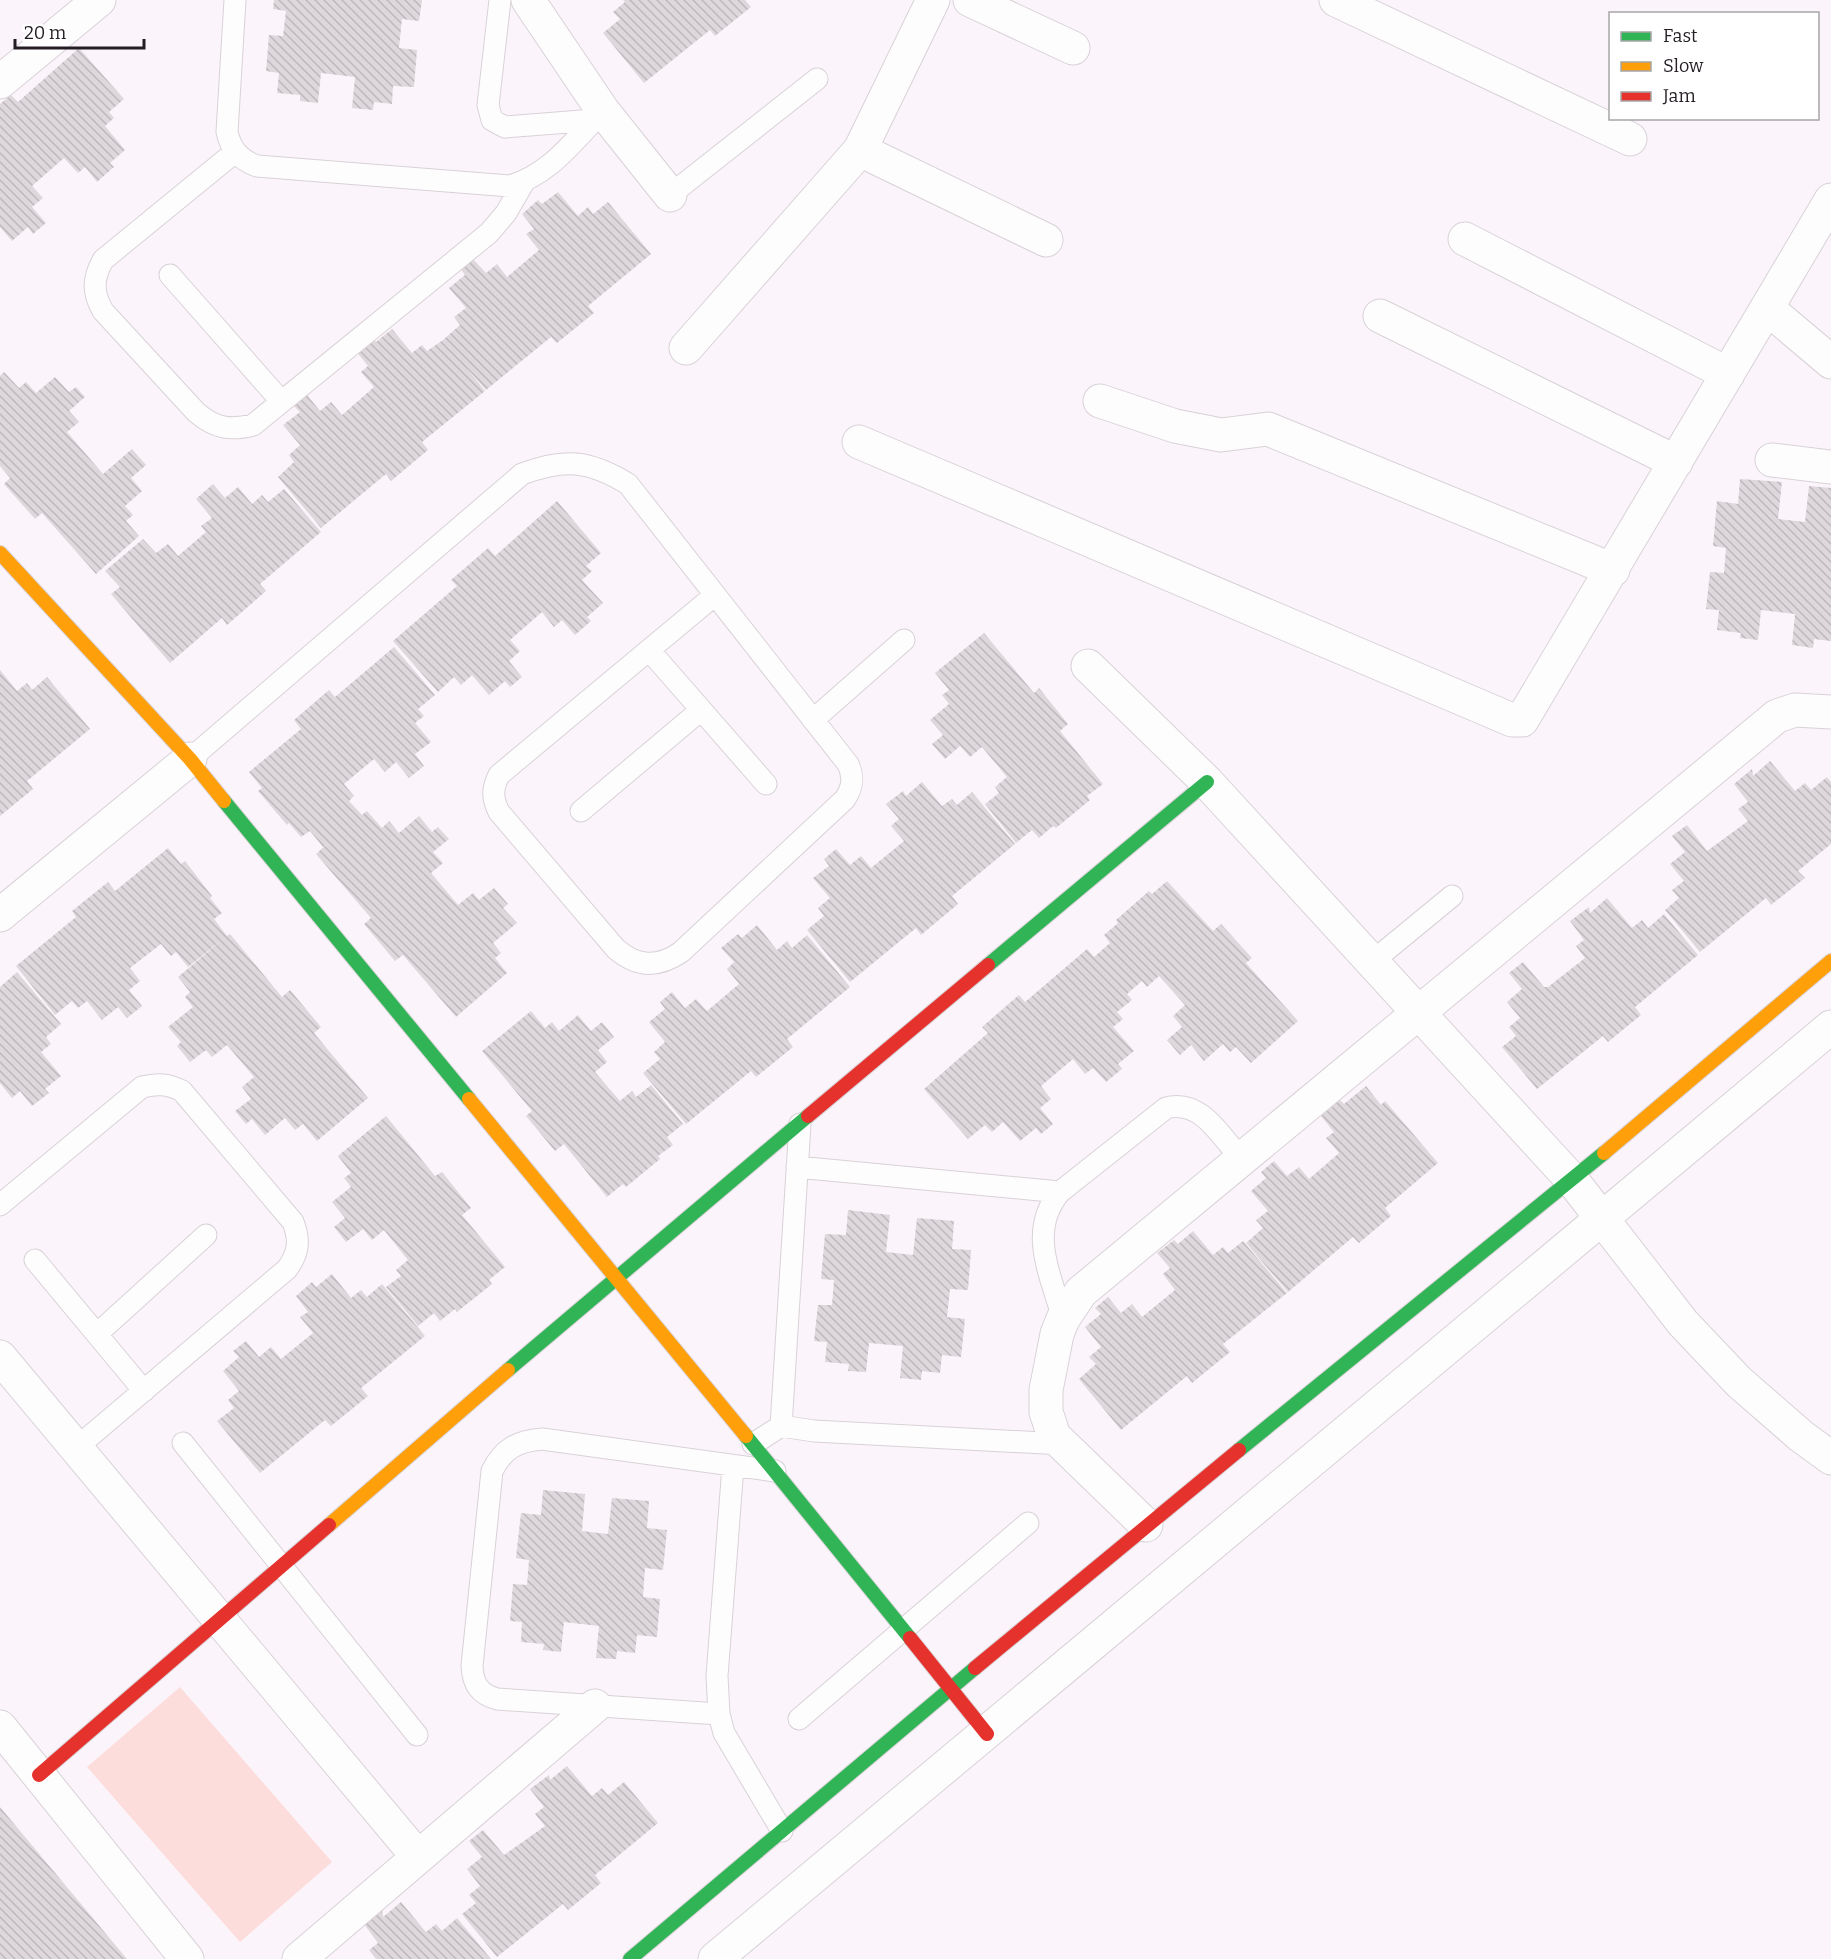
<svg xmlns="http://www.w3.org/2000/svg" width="1831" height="1959" viewBox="0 0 1831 1959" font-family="Bitter,serif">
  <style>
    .pitch { fill: #fddddc }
    .building { fill: url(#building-back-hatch) }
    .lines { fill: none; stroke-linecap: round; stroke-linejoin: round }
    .lane-casing { stroke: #d8d2d7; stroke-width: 23 }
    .street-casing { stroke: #d8d2d7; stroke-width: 35 }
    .fast-casing { stroke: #d8d2d7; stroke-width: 16 }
    .slow-casing { stroke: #d8d2d7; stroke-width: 16 }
    .jam-casing { stroke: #d8d2d7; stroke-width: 16 }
    .lane { stroke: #fefdfe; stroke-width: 21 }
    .street { stroke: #fefdfe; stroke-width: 33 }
    .fast { stroke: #30b455; stroke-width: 14 }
    .slow { stroke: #ff9f0a; stroke-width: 14 }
    .jam { stroke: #e5322d; stroke-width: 14 }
  </style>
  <defs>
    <pattern id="building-back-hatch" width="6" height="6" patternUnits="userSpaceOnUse" patternTransform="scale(1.5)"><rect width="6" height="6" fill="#ded7db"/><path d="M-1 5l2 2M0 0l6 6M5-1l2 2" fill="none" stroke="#beb8bc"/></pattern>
  </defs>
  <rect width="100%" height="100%" fill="#fbf4fa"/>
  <path class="pitch" d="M180,1687l152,175 -92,80 -153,-175z"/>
  <path class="building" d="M274,0h148l-3,21 -17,-2 -3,29 18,2 -3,37 -21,-1 -1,18 -18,-2 -1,8 -21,-2 3,-31 -34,-4 -3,30 -18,-2v-6l-23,-2 2,-20 -13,-2 3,-36 14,1 3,-25 -13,-2z
    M623,0h122l6,7 -36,29 -5,-6 -66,53 -41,-50 17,-14 -7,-7 12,-10z
    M79,48l45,51 -15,13 5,6 -9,8 20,24 -15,13 4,4 -17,15 -12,-15 -7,6 -14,-15 -32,28 11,12 -11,9 14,16 -13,11 -5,-7 -16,14 -12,-14v-123l11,-9 7,7z
    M558,192l20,24 10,-9 5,7 15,-12 43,52 -63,52 6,7 -37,30 -6,-6 -65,53 -20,-23 19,24 -63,51 6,8 -37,31 -5,-7 -65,54 -43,-51 16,-15 -5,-7 11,-10 -17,-20 17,-13 -6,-6 13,-11 13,16 11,-9 11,13 32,-28 -13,-15 7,-6 -12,-15 17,-13 3,4 16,-13 20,24 10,-8 5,6 16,-11 17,-15 -6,-8 12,-9 -17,-20 16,-13 -5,-7 12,-10 14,15 11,-9 10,13 32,-27 -13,-16 8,-5 -12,-15 16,-14 4,4z
    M4,372l15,16 7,-6 10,11 19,-16 14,15 7,-5 9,10 -16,14 10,11 -12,10 36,42 29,-25 14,16 -15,13 11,13 -17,15 8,9 -7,6 13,15 -43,38 -54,-61 -7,6 -31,-35 6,-6 -10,-12v-90z
    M1740,479l42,3 -4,37 27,3 4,-36 22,2v153l-17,-2 -1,9 -21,-3 3,-31 -34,-4 -3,30 -18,-2 1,-5 -24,-3 2,-20 -13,-1 4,-37 14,1 2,-25 -13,-2 4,-45 21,3z
    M213,484l12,14 13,-11 14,17 10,-9 6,7 16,-13 37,43 -61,52 6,7 -39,34 -5,-7 -52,45 -59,-69 9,-7 -15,-16 38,-32 13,14 12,-9 10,12 28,-24 -5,-6 11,-8 -16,-19z
    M557,501l44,52 -15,13 6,5 -10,9 21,23 -16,14 4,4 -16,14 -13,-15 -8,7 -12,-15 -32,28 10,11 -11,10 13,16 -12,10 -5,-6 -16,14 -17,-20 -11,10 -7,-8 -16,15 -45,-51 64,-55 -6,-6 37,-32 7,8z
    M984,633l50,60 5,-5 29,36 -8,7 43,53 -16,12 3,4 -34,28 -3,-2 -14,12 -7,-8 -16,13 -31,-39 14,-11 -4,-6 12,-10 -25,-30 -12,10 -10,-11 -15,13 -13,-15 11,-9 -13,-15 19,-16 -7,-9 7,-5 -14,-17z
    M394,647l41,48 -17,14 6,7 -9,7 16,19 -16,12 9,12 -15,12 -13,-16 -11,10 -11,-13 -30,25 10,12 -5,5 13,14 5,-4 15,17 7,-7 10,12 20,-17 13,16 6,-5 11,12 -16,13 10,11 -12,10 27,32 15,-12 6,7 15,-12 14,16 -5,4 14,15 -24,20 8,10 -6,5 12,15 -51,44 -53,-62 -8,6 -31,-37 7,-6 -55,-64 13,-12 -6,5 -13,-16 -9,6 -12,-14 -2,2 -29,-34 4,-3 -13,-16 52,-43 -7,-9 35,-30 6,7z
    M0,670l17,21 10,-8 5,7 15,-13 43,52 -63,52 6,8 -33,27z
    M1770,761l25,30 10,-8 6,7 16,-13 4,5v62l-33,27 7,7 -34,27 -5,-7 -66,54 -35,-42 14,-12 -7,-8 12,-9 -14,-17 15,-12 -13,-16 15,-11 20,26 41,-30 -10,-12 10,-7 -14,-18 18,-15 1,7z
    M922,782l20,24 10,-7 5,6 15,-13 43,52 -63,52 6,8 -37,31 -5,-7 -66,54 -43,-52 17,-14 -6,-8 12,-10 -17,-20 16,-12 -5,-7 12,-10 14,16 11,-9 10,12 33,-27 -13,-15 8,-7 -13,-15 17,-13 3,5z
    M168,848l13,16 4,-3 27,35 -2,2 12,15 -8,6 13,17 3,-2 52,63 8,-7 31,37 -7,6 54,65 -51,43 -14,-17 -8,6 -10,-12 -20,17 -13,-16 -6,5 -11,-13 16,-12 -9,-12 12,-10 -27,-32 -15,12 -6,-7 -16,12 -13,-16 4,-4 -13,-15 25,-20 -8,-10 5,-5 -12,-15 45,-38 -35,28 -12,-15 -5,4 -10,-12 -31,24 10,13 -11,9 13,16 -15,12 -9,-11 -16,13 -15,-19 -9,7 -6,-7 -17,14 -39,-49 60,-49 -4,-6 36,-29 7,9z
    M1167,881l46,50 8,-7 31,34 -6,5 52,58 -47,42 -15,-16 -6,5 -7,-8 -19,17 -13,-16 -11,10 -13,-15 15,-13 -9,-11 12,-11 -26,-29 -12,11 -5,-6 -15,13 5,6 -15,12 6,7 -10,8 21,24 -16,13 4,5 -16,13 -13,-14 -8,6 -12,-15 -32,27 10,13 -11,9 13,16 -12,10 -5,-6 -16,13 -17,-19 -11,10 -7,-7 -17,14 -44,-50 64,-56 -6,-6 37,-32 6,7 62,-53 7,8 16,-14 -6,-8 14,-12 -2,-3 33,-29 3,3z
    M1607,898l25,30 10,-8 6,8 16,-14 34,41 -63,52 6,8 -33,27 -5,-6 -66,53 -35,-42 14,-11 -7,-9 11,-9 -13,-16 15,-13 -13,-16 14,-11 21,25h4l37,-29 -9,-12 8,-6 -14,-19 19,-14 1,6z
    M757,925l20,25 10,-9 5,7 15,-13 43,52 -63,52 6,8 -37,30 -5,-6 -65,53 -43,-51 17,-14 -6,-7 11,-10 -16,-20 16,-13 -5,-7 12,-10 13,16 11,-9 11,12 32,-27 -12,-15 7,-7 -13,-14 17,-14 4,4z
    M17,972l44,52 -15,13 5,7 -10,8 20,24 -16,13 4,4 -17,13 -12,-15 -8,7 -12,-15v-96z
    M531,1011l14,17 7,-6 7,9 19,-16 13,16 11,-9 12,15 -16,13 9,12 -12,10 25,29 12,-10 4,6 15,-12 32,39 -16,13 6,8 -15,11 2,3 -34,28 -3,-3 -16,13 -43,-53 -9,7 -29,-35 6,-5 -50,-60z
    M1366,1086l15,19 4,-4 53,62 -53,45 6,8 -32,27 -6,-6 -65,55 -42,-49 17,-15 -7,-8 12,-9 -17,-20 15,-13 -5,-6 13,-11 13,15 12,-9 10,12 30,-26 -13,-15 8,-6 -13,-16 19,-16 4,4z
    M386,1116l49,60 7,-4 29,36 -9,7 43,52 -16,13 3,4 -35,28 -2,-3 -15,12 -6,-8 -16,13 -32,-39 15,-11 -5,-6 12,-10 -24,-30 -12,10 -9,-11 -17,13 -12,-15 11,-9 -13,-16 19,-15 -7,-9 7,-5 -13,-17z
    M848,1210l42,5 -4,37 27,3 4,-37 37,3 -2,28 19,1 -3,40 -18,-1 -3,28 18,2 -4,38 -19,-2 -2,18 -18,-2 -1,9 -21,-2 3,-32 -34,-3 -3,29 -18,-1 1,-7 -24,-2 2,-20 -13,-1 4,-36h14l2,-25 -13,-1 4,-45 21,1z
    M1193,1231l20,24 10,-8 5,6 15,-12 44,52 -64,51 7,8 -38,31 -5,-7 -66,54 -42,-51 17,-15 -7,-7 12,-10 -16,-20 16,-13 -6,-6 13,-11 13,16 11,-9 10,13 33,-27 -12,-16 7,-6 -13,-15 17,-13 4,4z
    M332,1274l19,24 10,-8 6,7 15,-13 43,52 -64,52 7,8 -37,30 -6,-6 -65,53 -43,-52 17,-13 -6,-8 11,-9 -16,-20 16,-14 -6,-6 13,-10 13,16 12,-10 10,12 32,-26 -13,-16 8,-5 -12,-16 16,-14 4,5z
    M543,1490l42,4 -3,37 26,3 4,-36 37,3 -2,27 20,2 -4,40 -18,-2 -2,29 17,2 -3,38 -20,-2 -2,18 -18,-2 -1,8 -20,-1 3,-32 -35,-4 -3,30 -18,-2 1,-6 -23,-2 1,-20 -12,-1 3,-37 14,1 2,-25 -13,-2 5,-45 20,2z
    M567,1766l25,30 10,-8 6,7 16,-13 34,41 -63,52 6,8 -33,27 -5,-6 -66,53 -35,-43 14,-11 -7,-8 11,-9 -13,-17 15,-12 -13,-16 14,-11 21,25 41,-29 -10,-12 9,-7 -14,-18 19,-14 1,5z
    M0,1807l127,152h-127z
    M401,1902l25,30 10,-8 6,7 15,-13 34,41h-115l-7,-9 9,-7 -14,-19 18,-14 1,7z"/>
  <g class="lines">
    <defs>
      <path id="lane" d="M235,0l-8,132c4,18 13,28 30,34l253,20c41,-12 64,-46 93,-75
        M500,0l-12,105 4,15 13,7 89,-7
        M235,152l-132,108c-10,18 -11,32 0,51l93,101c18,16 34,19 57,13l236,-192 17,-20 18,-31
        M670,195l147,-116
        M170,275l111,126
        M649,650l117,134
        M813,720l91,-80
        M190,759l332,-285c42,-16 67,-14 106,10l220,280c6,13 5,23 -3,35l-164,153c-23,16 -44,15 -65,-3l-117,-137c-7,-14 -7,-23 0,-37l216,-180
        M581,811l120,-101
        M1373,961l79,-65
        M797,1167l263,25
        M0,1205l142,-118c16,-4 26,-3 40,4l111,131c7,18 6,31 -6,47l-211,179
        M35,1260l109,131
        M1063,1319c-12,-44 -36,-88 -3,-127l106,-84c35,-10 55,29 76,52
        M97,1334l109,-99
        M781,1426l19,-302
        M183,1443l234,292
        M753,1444l28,-18 33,5 249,13
        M733,1466l-16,210 2,38 5,19 58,98
        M719,1714l-222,-15c-18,-5 -24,-15 -25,-33l20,-195c11,-22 25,-30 50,-32l233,32
        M799,1719l229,-196"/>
      <path id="street" d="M528,0l75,111 67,84
        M970,0l103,48
        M1336,0l294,139
        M0,82l99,-82
        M860,150l186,90
        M1465,239l263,135
        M1767,308l64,54
        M1380,316l296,146
        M686,348l174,-198 73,-150
        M1100,401l75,25 46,9 47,-6 345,141
        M859,442l653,278h10l309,-520
        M1772,460l59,7
        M1088,666l119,116 365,398 111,143 56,59 62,54 30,22
        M0,915l190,-156
        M0,1357l418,500
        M1146,1525l-92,-89 -8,-24v-22l11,-56 6,-15 18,-27 696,-576 18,-6 36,2
        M0,1727l187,232
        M299,1959l296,-253
        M715,1959l1116,-932"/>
      <path id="fast" d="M224,801l245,298
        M988,965l219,-183
        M508,1370l300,-254
        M746,1436l164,202
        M1239,1450l365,-297
        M630,1959l345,-291"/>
      <path id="slow" d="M0,553l190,206 34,42
        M469,1099l277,337
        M1604,1153l227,-192
        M329,1525l179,-155"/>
      <path id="jam" d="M808,1116l180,-151
        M910,1638l77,96
        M975,1668l264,-218
        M39,1775l290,-250"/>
    </defs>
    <use href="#lane" class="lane-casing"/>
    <use href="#street" class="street-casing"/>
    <use href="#fast" class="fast-casing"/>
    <use href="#slow" class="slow-casing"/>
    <use href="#jam" class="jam-casing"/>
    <use href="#lane" class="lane"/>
    <use href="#street" class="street"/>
    <use href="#fast" class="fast"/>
    <use href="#slow" class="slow"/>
    <use href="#jam" class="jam"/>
  </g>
  <rect x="1609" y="12" width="210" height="108" fill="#ffffff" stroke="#a7a5a7" stroke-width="1.5"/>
  <rect x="1621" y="32" width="30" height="9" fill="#30b455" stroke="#a7a5a7" stroke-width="1.5"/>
  <text x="1663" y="42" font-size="18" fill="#241e24">Fast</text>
  <rect x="1621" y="62" width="30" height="9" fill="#ff9f0a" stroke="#a7a5a7" stroke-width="1.5"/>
  <text x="1663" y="72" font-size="18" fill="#241e24">Slow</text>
  <rect x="1621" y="92" width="30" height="9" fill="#e5322d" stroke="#a7a5a7" stroke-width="1.5"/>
  <text x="1663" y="102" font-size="18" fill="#241e24">Jam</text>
  <path d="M15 39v9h129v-9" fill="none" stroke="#241e24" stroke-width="3"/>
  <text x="24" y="39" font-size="18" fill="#241e24" stroke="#ffffff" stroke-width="4.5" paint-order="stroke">20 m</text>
</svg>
